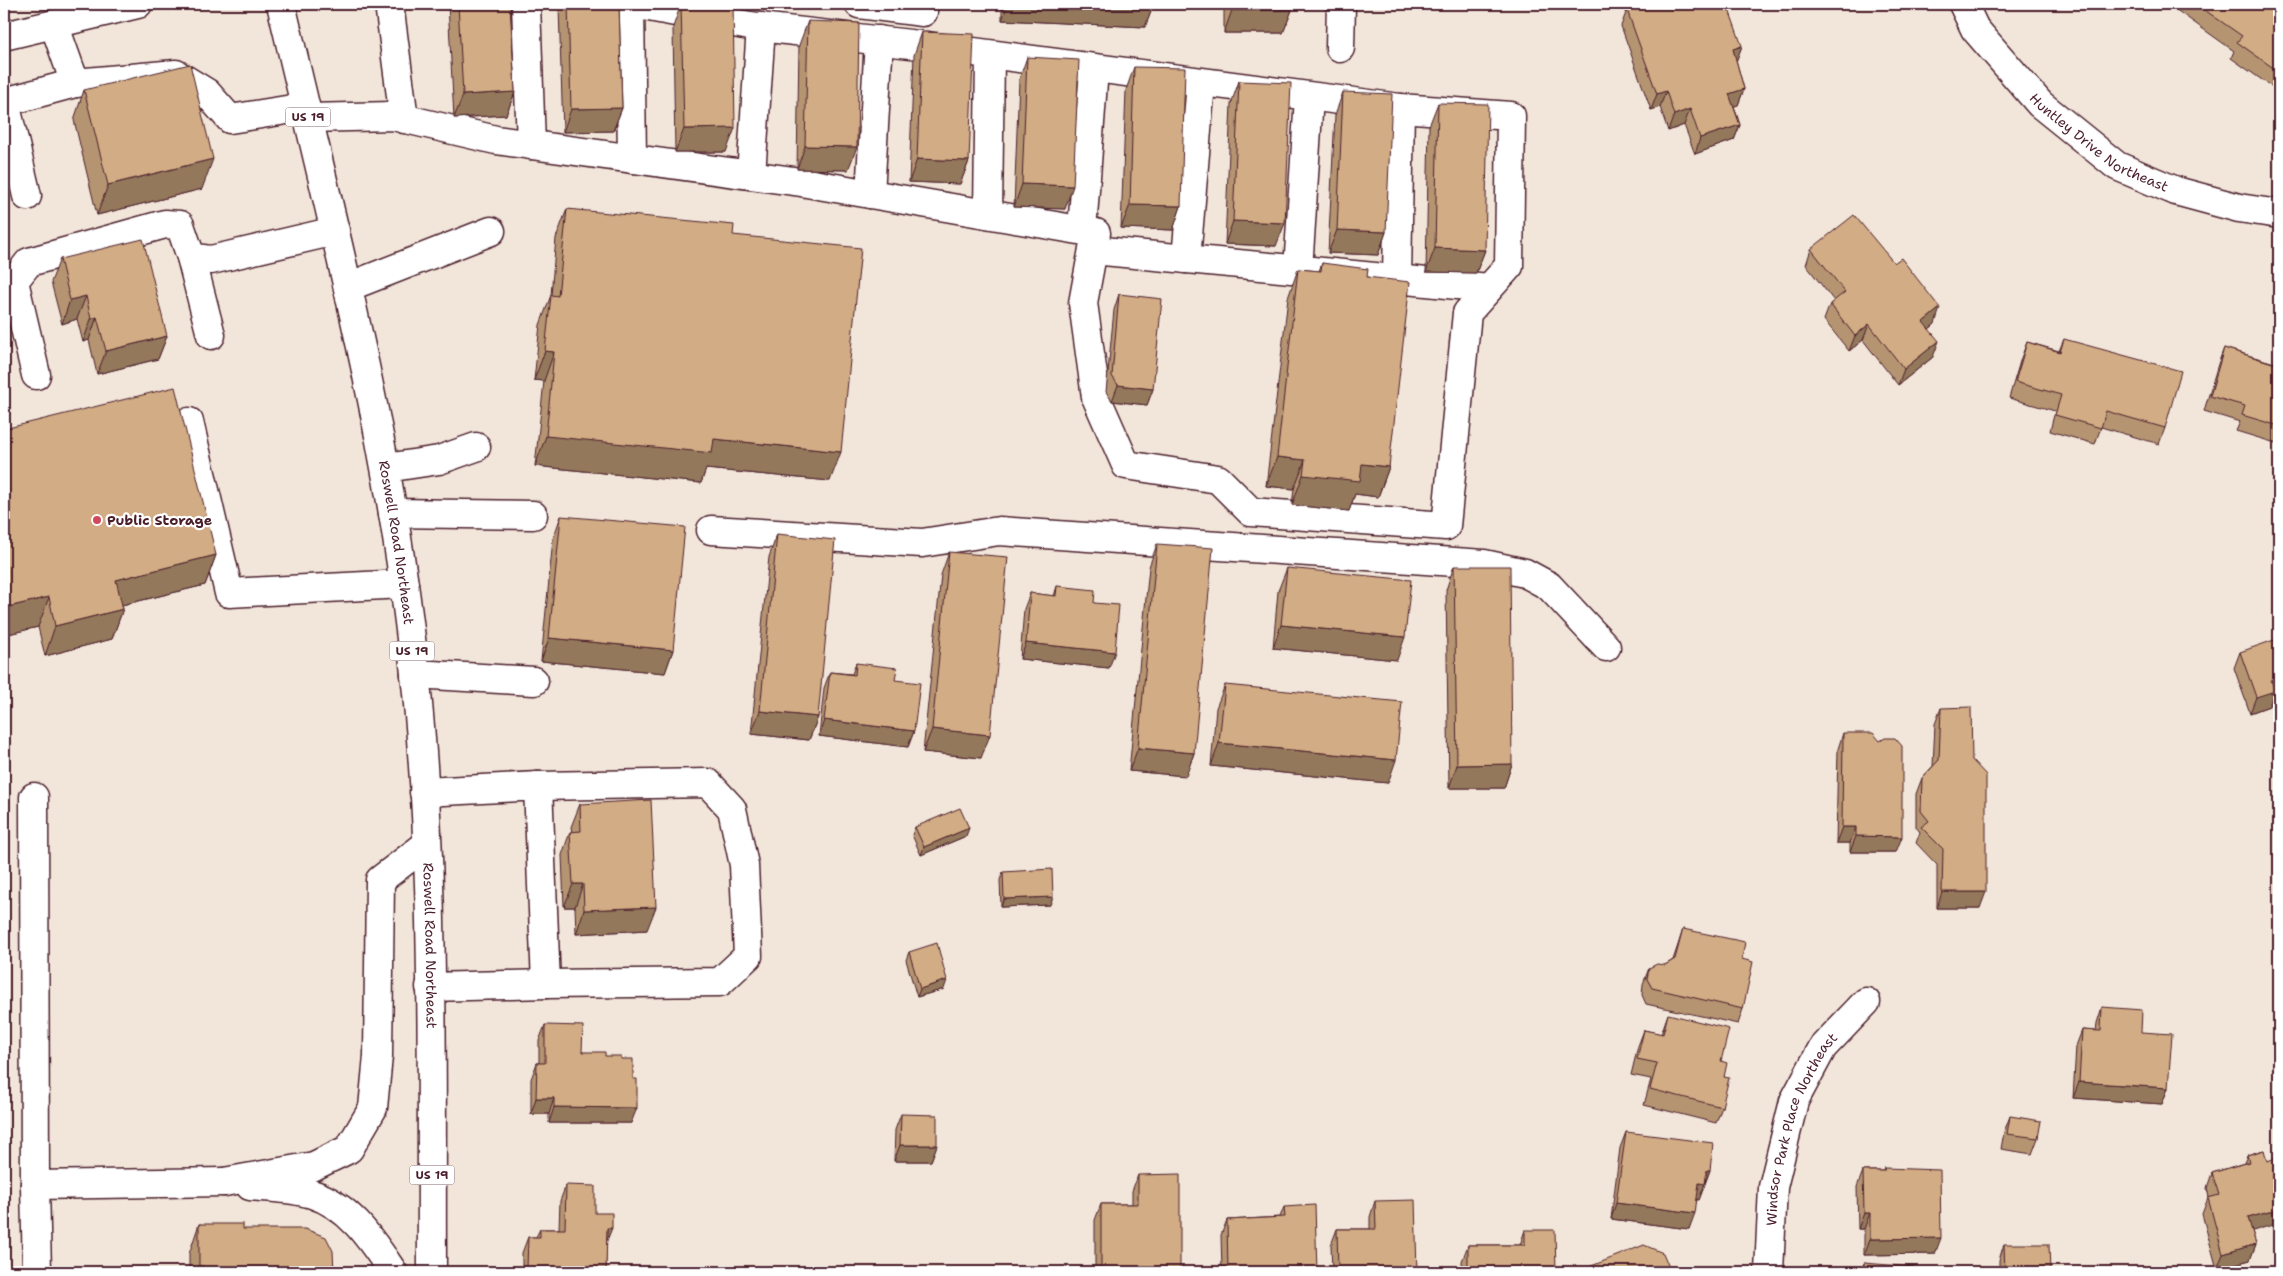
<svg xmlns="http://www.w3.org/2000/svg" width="2283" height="1276" viewBox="0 0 2283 1276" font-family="'Shantell Sans',sans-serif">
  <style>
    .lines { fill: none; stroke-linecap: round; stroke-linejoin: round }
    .minor-casing { stroke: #4a1f2b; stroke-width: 31 }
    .major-casing { stroke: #4a1f2b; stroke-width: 31 }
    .minor { stroke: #fff; stroke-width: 28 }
    .major { stroke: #fff; stroke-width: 28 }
    .wall { fill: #b59472; stroke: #4a1f2b }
    .shaded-wall { fill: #93785c; stroke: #4a1f2b }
    .building { fill: #d2ac84; stroke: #4a1f2b }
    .poi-dot { fill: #d1495b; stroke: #fff; stroke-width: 2 }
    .labels { text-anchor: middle; stroke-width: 4.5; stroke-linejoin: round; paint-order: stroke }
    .shield { fill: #fff; stroke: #80626b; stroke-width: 1 }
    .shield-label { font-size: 12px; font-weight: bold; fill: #4a1f2b }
    .street-label { font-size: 14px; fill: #4a1f2b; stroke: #fff }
    .poi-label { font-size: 14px; font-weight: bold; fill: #4a1f2b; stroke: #fff; text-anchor: start }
  </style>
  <rect width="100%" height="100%" fill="#f2e6da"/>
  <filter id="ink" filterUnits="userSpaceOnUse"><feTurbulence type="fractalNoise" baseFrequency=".02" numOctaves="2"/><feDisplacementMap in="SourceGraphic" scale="10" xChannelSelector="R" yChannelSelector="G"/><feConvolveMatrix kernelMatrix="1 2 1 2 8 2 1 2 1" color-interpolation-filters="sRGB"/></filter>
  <g filter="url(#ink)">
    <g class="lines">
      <defs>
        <g id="minor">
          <path d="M389,4l15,115"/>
          <path d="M526,4l5,141"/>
          <path d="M630,4l2,155"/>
          <path d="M859,4l64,8v-8"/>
          <path id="s1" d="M1963,4l12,25 65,75 77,62 59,25 63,17 40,6"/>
          <path d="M4,36l134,-32"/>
          <path d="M1340,48l1,-44"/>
          <path d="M75,83l101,-9 31,19 23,26 75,-12"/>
          <path d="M308,118l85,-2 103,24 305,42 295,51 -13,70 13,94 30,68 92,14 33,33 195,14 21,-213 42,-47 2,-150 -111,-8 -472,-62 -178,-20 -117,-22"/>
          <path d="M751,175l10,-148"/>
          <path d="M870,194l9,-154"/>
          <path d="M27,196l-22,-94 70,-19 -21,-59"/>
          <path d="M988,214l2,-159"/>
          <path d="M1082,230l12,-161"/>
          <path d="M1093,250l396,38"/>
          <path d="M191,257l20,3 124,-29"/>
          <path d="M1186,259l15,-176"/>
          <path d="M1298,270l11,-173"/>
          <path d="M1397,279l3,-171"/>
          <path d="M348,287l143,-56"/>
          <path d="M36,375l-22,-94 15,-19 136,-38 15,1 11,32 20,78"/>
          <path d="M189,422l40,171 175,-9"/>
          <path d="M386,468l53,-8 37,-13"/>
          <path d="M393,513l140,2"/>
          <path d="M711,530l211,13 77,-12 485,33 41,9 24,13 57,61"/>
          <path d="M415,674l119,7"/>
          <path d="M538,786l170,-3 24,26 12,56 4,91 -28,26 -174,2"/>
          <path d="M424,792l114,-6 8,198 -116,3"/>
          <path d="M34,797l1,388 189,-3"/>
          <path d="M35,1185l2,87"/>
          <path id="s2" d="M1769,1272l4,-85 21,-86 29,-54 43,-45"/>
        </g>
        <g id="major">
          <path id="s3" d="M281,4c48,205 102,409 128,618 28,215 22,434 23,650"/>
          <path d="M224,1182l90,-16 35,-17 24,-41 5,-52 2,-176 47,-36"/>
          <path d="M250,1186c20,2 43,2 62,8 38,12 60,47 81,78"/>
        </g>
      </defs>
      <use href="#minor" class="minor-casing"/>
      <use href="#major" class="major-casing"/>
      <use href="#minor" class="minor"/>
      <use href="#major" class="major"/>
    </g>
    <path class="wall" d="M448,4h62l5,88 -9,23 -52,3z
      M561,4h58l3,104 -9,23 -50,1 -4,-124z
      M681,4l45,148h-51l-2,-125z
      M1002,4h152l-9,23 -143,-7z
      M1224,4h68v6l-9,23h-59z
      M1641,4h76l1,3 24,39 -6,14 8,29 -6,16 -4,1 6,19 -6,15 -39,14 -11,-29 -16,6 -8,-24 -9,3 -30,-84 6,-16 14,-5z
      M2168,4h111v88l-48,-34 3,-7z
      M808,21l40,149 -51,-1 2,-124z
      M922,32l47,129 -9,23 -51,-2 5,-127z
      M1027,57l38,152 -51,-2 5,-127z
      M1134,67l47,139 -8,24 -52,-2 5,-138z
      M1239,81l37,165 -51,-2 6,-140z
      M84,90l118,99 -105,26 -23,-95z
      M1343,92l43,140 -8,23 -50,-2 7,-138z
      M1438,103l47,147 -9,23 -50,-1 3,-146z
      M567,209l166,26 97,246 -124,-12 -5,14 -166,-17 9,-85 -10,-1 6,-55 11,-30 5,-57z
      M1811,249l124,75 -6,5 4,28 -35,28 -35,-45 -14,11 -25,-31 6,-16 4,-3 -28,-36z
      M60,259l107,77 -9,23 -61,15 -8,-34 -6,2 -6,-23 -15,5 -11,-42z
      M1322,263l45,14 22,190 -11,30 -23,-3 -6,17 -57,-6 2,-16 -28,-3 22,-188 10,-29 21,2z
      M1119,294l34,95 -6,16 -35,-4 -6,-9 8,-82z
      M2064,339l101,89 -6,16 -58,-17 -6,17 -45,-13 5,-20 -46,-13 12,-40 6,-16 32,9z
      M2224,348l54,16 1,-3v83l-43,-13 4,-9 -36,-11 14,-47z
      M4,429l212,126 -11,30 -83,20 1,4 -11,30 -67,17 -7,-29 -34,8z
      M561,516l112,134 -8,23 -124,-12 12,-122z
      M777,534l41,183 -9,23 -58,-6 18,-177z
      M1157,544l37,209 -8,23 -57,-5 20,-204z
      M949,552l32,206 -58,-6 18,-177z
      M1454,566l58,198 -8,24h-55l-3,-198z
      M1287,568l110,92 -124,-12 5,-57z
      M1057,586l37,17 15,65 -89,-9 4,-50 6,-16 24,3z
      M2240,652l34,40 -5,14 -19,7 -16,-45z
      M856,663l58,68 -6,16 -89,-11 5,-48 6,-16 22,2z
      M1225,685l163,98 -177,-17 5,-58z
      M1941,708l31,52 8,148h-43v-43l-21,-22 4,-11 -4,-5v-33l6,-16 11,-12 2,-42z
      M1843,733l53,119h-46v-9h-14l2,-94z
      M580,804l67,126 -71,4 -1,-27h-11l-2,-52 8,-23h2l-1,-5z
      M915,827l51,9 -45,19 -9,-20z
      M1003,872l47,33 -49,2 -1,-27z
      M1683,929l59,30 1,50 -5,15 -92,-20 -4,-9 1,-11 6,-16 16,-3 8,-5 5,-15z
      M909,952l35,37 -27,8 -11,-37z
      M2102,1007l39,25 27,56 -6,16 -89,-6 3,-52 6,-16 14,1 1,-8z
      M1668,1014l53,47 3,16 -2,30 -6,16 -72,-18 7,-26 -20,-4 7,-29 6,-16 17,4z
      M545,1025l37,27 39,7 12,20 -2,44h-82v-9h-18v-35l6,-16h2v-22z
      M901,1114l36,31 -6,16h-37l1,-31z
      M2010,1116l28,22 -6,16 -31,-5 3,-17z
      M1626,1132l84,38 -11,30 -2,-1 -8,30 -78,-10 9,-71z
      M2264,1150l-12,81 4,13 -6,16 -33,9 -15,-55 6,-16h1l-2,-10 5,-15 32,-10 3,-8z
      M1884,1168l51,86 -71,1v-26h-6l-1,-42 6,-16h20z
      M1138,1175l42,97h-85v-52l6,-16h31v-13z
      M566,1185l29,28 11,29v30h-84v-19l6,-16h8l4,-8h19l1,-28z
      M1375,1201l42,71h-85l-1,-27 6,-16h33v-12z
      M1284,1207l33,65h-95l-1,-37 6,-15 53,-3z
      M199,1224l44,5 91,43h-145v-18z
      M1525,1230l31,42h-94v-11l6,-16h52z
      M2004,1244l46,28h-51v-12z
      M1864,1263l49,9h-52z
      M1589,1267l82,5h-84z"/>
    <path class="shaded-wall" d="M1008,4h146l-9,23 -143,-7z
      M1232,10h60l-9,23h-59z
      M1742,46l-6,16 -3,-13z
      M1744,89l-6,16 -14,5 5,-16z
      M1666,91l-6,16 -9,3 6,-16z
      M515,92l-9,23 -52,3 9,-23z
      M622,108l-9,23 -50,1 8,-23z
      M1690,109l-6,16 -16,6 6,-16z
      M1740,125l-6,15 -39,14 5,-16z
      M735,128l-9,24h-51l9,-23z
      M805,146l52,1 -9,23 -51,-1z
      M213,159l-11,30 -105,26 11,-30z
      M917,159l52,2 -9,23 -51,-2z
      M1022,184l51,2 -8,23 -51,-2z
      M1130,205l51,1 -8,24 -52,-2z
      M1233,221l52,2 -9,23 -51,-2z
      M1337,230l49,2 -8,23 -50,-2z
      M1435,248l50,2 -9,23 -50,-1z
      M86,296l-9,23 -15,5 8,-24z
      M1940,308l-5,16 -17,14 5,-16z
      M97,317l-8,23 -6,2 8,-23z
      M1869,324l-6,16 -14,11 6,-15z
      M167,336l-9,23 -61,15 9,-23z
      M1939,341l-6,16 -35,28 6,-16z
      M545,351l9,1 -10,29 -10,-1z
      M1118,385l35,4 -6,16 -35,-4z
      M546,436l168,3 127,13 -11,29 -124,-12 -5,14 -166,-17z
      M1277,457l28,3 -11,29 -28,-3z
      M1362,464l27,3 -11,30 -23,-3 -6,17 -57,-6 11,-30z
      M216,555l-11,30 -100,24 11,-29z
      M49,597l-11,30 -34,8v-27z
      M123,609l-11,30 -67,17 10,-30z
      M1281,625l124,12 -8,23 -124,-12z
      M549,638l124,12 -8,23 -124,-12z
      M1026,643l89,9 -6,16 -89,-9z
      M2279,677v14l-5,1 -5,14 -19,7 6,-16 15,-17z
      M760,711l58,6 -9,23 -58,-6z
      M824,720l90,11 -6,16 -89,-11z
      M932,729l58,6 -9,23 -58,-6z
      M1219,743l177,17 -8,23 -177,-17z
      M1138,748l56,5 -8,23 -57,-5z
      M1512,764l-8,24h-55l8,-23z
      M1842,827h14l-6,16h-14z
      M969,828l-3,8 -45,19 3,-8z
      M1856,836l46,1 -6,15h-46z
      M573,884h10l-8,23h-11z
      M1942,892h44l-6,16h-43z
      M1053,897l-3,8 -49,2 3,-8z
      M656,907l-9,23 -71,4 8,-24z
      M947,980l-3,9 -27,8 3,-8z
      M2079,1082l89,6 -6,16 -89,-6z
      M536,1098h18l-5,16h-18z
      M554,1107l83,1 -6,15h-82z
      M900,1145h37l-6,16h-37z
      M1707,1170h3l-11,30 -6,-1 6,-16z
      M1616,1203l79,10 -6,16 -78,-10z
      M2279,1209v14l-36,11 5,-16z
      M1864,1213h6l-6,16h-6z
      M607,1228h5l-6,15z
      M1941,1238l-6,16 -71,1 6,-16z
      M2256,1244l-6,16 -33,9 6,-15z
      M199,1266h4l-2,6h-4z
      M527,1268h13l-1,4h-13z
      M594,1270l12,1v1h-12z"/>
    <path class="building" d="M458,4h52l5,88 -52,3z
      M568,4h51l3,104 -51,1z
      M681,4h52l2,124 -51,1z
      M1232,4h60v6h-60z
      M1645,4h72l1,3 9,-3 15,42 -9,3 11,40 -15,5 11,31 -40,13 -10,-29 -16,6 -8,-24 -9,3 -30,-84z
      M2196,4h83v68l-42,-30 5,-6z
      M808,21l51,2 -2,124 -52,-1z
      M922,32l52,2 -5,127 -52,-2z
      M1027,57l52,3 -6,126 -51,-2z
      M190,64l23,95 -105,26 -24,-95z
      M1134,67l51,1 -4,138 -51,-1z
      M1239,81l52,2 -6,140 -52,-2z
      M1343,92l49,2 -6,138 -49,-2z
      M1438,103l50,1 -3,146 -50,-2z
      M567,209l167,16 -1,10 128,13 -20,204 -127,-13 -2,14 -166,-17 8,-84 -9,-1 6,-56 7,1z
      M1854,215l40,48 7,-5 39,50 -17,14 16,19 -35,28 -35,-45 -14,12 -25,-32 15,-12 -34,-43z
      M143,239l24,97 -61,15 -9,-34 -6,2 -5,-23 -16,4 -10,-41z
      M1322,263l46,6 -1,8 43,5 -21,185 -27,-3 -2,17 -57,-6 2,-15 -28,-3 21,-188 23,2z
      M1119,294l43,5 -9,90 -35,-4 -6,-9z
      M2064,339l117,32 -16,57 -59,-17 -5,17 -46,-13 6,-20 -46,-13 12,-40 33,10z
      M2224,348l55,17v-2v63l-37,-11 3,-9 -35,-10z
      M175,387l41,168 -100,25 7,29 -68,17 -6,-29 -45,11v-179z
      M561,516l124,11 -12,123 -124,-12z
      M777,534l58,6 -17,177 -58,-6z
      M1157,544l56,4 -19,205 -56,-5z
      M949,552l59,5 -18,178 -58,-6z
      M1454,566h56l2,198 -55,1z
      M1287,568l124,12 -6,57 -124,-12z
      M1057,586l38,4 -1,13 25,2 -4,47 -89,-9 4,-50 26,3z
      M2277,639l2,7v31l-8,3 4,11 -19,6 -16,-45z
      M856,663l41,5 -2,12 25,3 -6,48 -90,-11 6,-48 25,3z
      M1225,685l177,17 -6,58 -177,-17z
      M1971,707l1,53 14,15v117h-44l1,-43 -22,-22 8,-6 -8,-10 1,-33 17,-18 2,-52z
      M1843,733h30l7,8 5,-3h10l7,8v91l-46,-1v-9h-14z
      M651,800l5,107 -72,3 -1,-26h-10l-3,-52 11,-1 -1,-27z
      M960,808l9,20 -45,19 -9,-20z
      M1052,869l1,28 -49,2 -1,-27z
      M1683,929l62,13 -3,17 11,3 -10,47 -91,-21 -5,-9 2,-11 8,-4 8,1 10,-6z
      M937,943l10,37 -27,9 -11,-37z
      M2102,1007l40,3 -1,22 31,2 -4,54 -89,-6 3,-52 19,1z
      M1668,1014l61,15 -8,32 6,2 -3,14 5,1 -7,29 -72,-18 7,-26 -20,-4 7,-29 19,4z
      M545,1025l38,1 -1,26h23v4h16v3h12v20h4v29l-83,-1v-9h-18l1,-35h8z
      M901,1114l36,1v30h-37z
      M2010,1116l31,5 -3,17 -31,-4z
      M1626,1132l87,11 -3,27h-3l-2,14 -6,-1 -4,30 -79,-10z
      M2264,1150l3,11 12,-4v52l-31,9 8,26 -33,10 -15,-56 11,-3 -7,-22 37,-11 -2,-7z
      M1884,1168l56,2 1,68 -71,1v-26h-6l-1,-42h21z
      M1180,1174v98h-79v-68h37v-29z
      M566,1185l29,1v27h17v15h-5l-1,43 -12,-1v2h-54v-4h-13l1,-31h12v-8h25z
      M1415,1200l2,72h-79l-1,-43h39l-1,-28z
      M1315,1205l2,67h-89l-1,-52 58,-3 -1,-10z
      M199,1224h44v5h62l21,8 7,14 1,21h-131v-6h-4z
      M1525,1230h30l1,42h-88v-27h57z
      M2004,1244h45l1,28h-45z
      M1644,1245l19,8 8,19h-80l-2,-5z
      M1864,1263l50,4 -1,5h-49z"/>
  </g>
  <circle class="poi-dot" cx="97" cy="520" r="5"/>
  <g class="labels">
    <g class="shield">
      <rect x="285.5" y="107.5" width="45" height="19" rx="4"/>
      <rect x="389.5" y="641.5" width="45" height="19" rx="4"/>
      <rect x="409.5" y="1165.5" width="45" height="19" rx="4"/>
    </g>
    <g class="shield-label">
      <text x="308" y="121">US 19</text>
      <text x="412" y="655">US 19</text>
      <text x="432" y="1179">US 19</text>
    </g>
    <g class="street-label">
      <text dy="5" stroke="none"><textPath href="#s1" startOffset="198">Huntley Drive Northeast</textPath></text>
      <text dy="5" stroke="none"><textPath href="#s3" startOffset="551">Roswell Road Northeast</textPath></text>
      <text dy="5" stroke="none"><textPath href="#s3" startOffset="956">Roswell Road Northeast</textPath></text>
      <text dy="5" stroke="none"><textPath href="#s2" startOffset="149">Windsor Park Place Northeast</textPath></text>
    </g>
    <g class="poi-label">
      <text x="107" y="525">Public Storage</text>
    </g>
  </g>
  <rect width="2283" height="1276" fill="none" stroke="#fff" stroke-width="20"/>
  <rect x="10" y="10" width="2263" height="1256" fill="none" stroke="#4a1f2b" stroke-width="2" filter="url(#ink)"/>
</svg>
